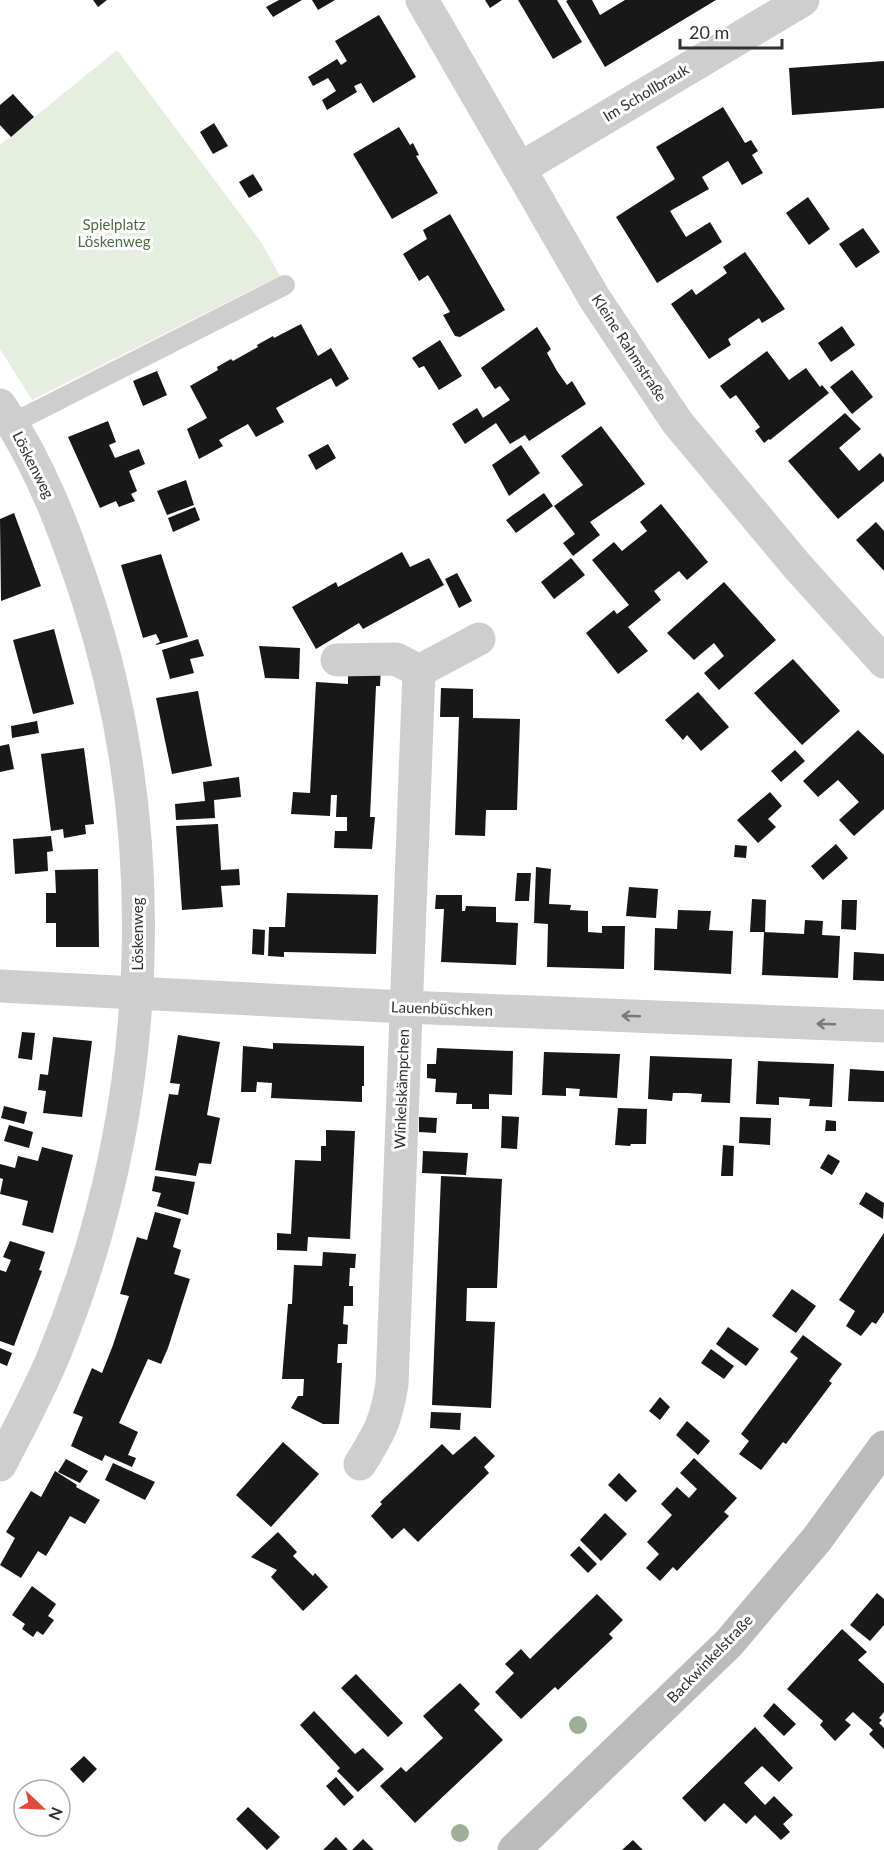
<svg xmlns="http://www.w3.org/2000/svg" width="884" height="1850" viewBox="0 0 884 1850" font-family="Lato,sans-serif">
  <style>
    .green { fill: #e5eee0 }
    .building { fill: #181818 }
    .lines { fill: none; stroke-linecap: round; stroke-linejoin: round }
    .service { stroke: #cecece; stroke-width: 20 }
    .minor { stroke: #cecece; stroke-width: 33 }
    .secondary { stroke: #bbb; stroke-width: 33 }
    .tree { fill: #9daf95 }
    .oneway { stroke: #787878 }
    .labels { text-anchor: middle; stroke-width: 6; stroke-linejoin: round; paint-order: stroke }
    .street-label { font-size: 15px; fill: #313131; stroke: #fff }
    .park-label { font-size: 15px; fill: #4c6d3f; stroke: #fff }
  </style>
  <rect width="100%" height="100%" fill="#fff"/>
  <path class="green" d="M117,50l144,192 19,34 -248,124 -32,-51v-204z"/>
  <path class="building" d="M93,0h14l-9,7z
    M279,0h23l-29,17 -7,-10z
    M312,0h23l-17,10z
    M485,0h17l-12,8z
    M518,0h39l25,42 -29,17z
    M568,0h24l8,15 25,-15h91l-111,67 -39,-66z
    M379,15l37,62 -43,26 -12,-20 -7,3 3,6 -30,18 -5,-10 14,-9 -4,-7 -4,-6 -15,8 -5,-9 29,-18 4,6 6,-4 -12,-20z
    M884,61v47l-92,7 -3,-47z
    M13,94l21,23 -23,20 -11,-12v-20z
    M723,107l22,36 6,-3 7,11 -6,4 11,18 -21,12 -14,-24 -26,16 7,12 -39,22 16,26 24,-15 12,20 -65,41 -41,-66 59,-38 -19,-32z
    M214,123l14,23 -15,8 -13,-22z
    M399,127l11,18 3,-2 6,12 -3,1 22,37 -46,26 -39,-65z
    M253,174l10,16 -14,8 -10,-16z
    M808,197l22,32 -21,16 -23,-32z
    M450,214l55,96 -45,27 -5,-1 -12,-21 7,-3 -22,-37 -9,6 -16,-27 24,-15 -4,-9z
    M863,228l17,24 -24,16 -17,-24z
    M745,252l40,57 -23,14 -3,-5 -31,21 3,6 -22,14 -38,-55 21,-15 4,6 31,-22 -4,-6z
    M301,324l17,32 13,-8 18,31 -13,8 -5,-9 -55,30 8,14 -28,15 -8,-13 -29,16 4,6 -24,13 -12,-30 20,-11 -17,-32 28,-16 -1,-3 14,-8 2,2 25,-14 -1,-2 16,-9 1,2z
    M842,326l13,19 -24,17 -13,-19z
    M537,327l14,22 -4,4 10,18 10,14 5,-4 14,23 -57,37 -4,-6 -15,9 -14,-21 -31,21 -13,-20 25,-16 6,10 27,-18 -10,-14 -5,3 -14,-21z
    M440,340l22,36 -23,14 -15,-24 -5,2 -7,-10z
    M767,351l22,29 17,-12 14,19 2,-2 7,8 -59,47 -1,-1 -5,4 -9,-12 5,-4 -24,-32 -6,4 -10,-13z
    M852,370l21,27 -21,17 -22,-27z
    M157,371l10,24 -24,11 -10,-25z
    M845,413l16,16 -22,19 20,23 21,-18 4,5v23l-46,38 -50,-58z
    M108,421l8,21 -7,3 6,13 24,-9 6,15 -16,7 8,20 -6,3 4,7 -16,6 -3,-6 -16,7 -32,-71z
    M601,426l44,58 -55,38 10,13 -27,21 -10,-13 12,-9 -21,-28 29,-21 -22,-29z
    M328,444l8,14 -20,12 -8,-15z
    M521,445l19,28 -31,23 -17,-31z
    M186,480l8,25 -27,10 -10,-24z
    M544,493l9,13 -37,27 -10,-13z
    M661,504l47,58 -21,18 -8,-9 -25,20 7,9 -33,27 20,24 -30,23 -32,-41 28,-23 3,4 12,-9 -37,-45 22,-18 8,9 25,-20 -7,-9z
    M195,507l5,13 -27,12 -5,-14z
    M14,513l27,73 -40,15 -1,-82z
    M876,522l8,9v40l-28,-31z
    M402,552l8,15 19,-9 15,27 -81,44 -4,-6 -43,26 -24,-42 44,-25 2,5z
    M161,554l27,83 -32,8v-1l4,-2 -4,-8 -13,4 -22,-73z
    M571,558l14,17 -31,24 -13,-17z
    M457,573l15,28 -13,7 -14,-29z
    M724,582l52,58 -57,50 -15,-17 20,-17 -10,-13 -20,17 -27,-27z
    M54,629l20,75 -41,10 -20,-74z
    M198,639l6,17 -14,3 4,14 -24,6 -8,-29z
    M259,646l41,2 -1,31 -34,-1z
    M793,659l47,52 -38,34 -48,-52z
    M348,667l33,1 -1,18h-4l-6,131h5l-3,32 -38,-1 1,-17h12v-14h-11l1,-22h-6l-1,21 -39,-2 2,-22 17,1 6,-111 32,2z
    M441,688l32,1v29l47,1 -3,91h-31l-1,26 -30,-1 4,-118h-19z
    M198,691l14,75 -40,8 -16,-76z
    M698,692l31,35 -28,24 -14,-16 -4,5 -18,-20z
    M37,721l2,12 -27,5 -1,-12z
    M858,730l26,25v54l-30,27 -15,-16 20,-18 -21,-22 -20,17 -15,-16z
    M9,744l5,25 -14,3v-26z
    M84,748l10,76 -9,1 1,9 -22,4 -1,-9 -12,2 -10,-77z
    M795,750l10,11 -24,21 -10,-11z
    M239,777l2,20 -27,3 1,18 -39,2 -1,-16 30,-3 -2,-19z
    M770,792l12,14 -14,13 8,8 -18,16 -21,-23z
    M218,824l3,46 18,-1 1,16 -19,1 2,21 -41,3 -6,-84z
    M51,836l2,15 -6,1 1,19 -33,3 -2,-35z
    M836,844l12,14 -25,22 -12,-14z
    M735,845l12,1 -1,12 -12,-1z
    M536,867l15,2 -2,35 22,1 -1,5 18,1v21l14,1v-7h23l-1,43 -77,-2 1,-43 -14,-1z
    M98,869l1,78h-43v-24h-10v-30h10l-1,-23z
    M517,873h14l-2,28h-14z
    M629,887l29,2 -2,29 -30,-2z
    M287,893l91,2 -2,59 -92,-2v5l-16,-1 1,-29h16z
    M436,895h26v16h3l1,-5 30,1v15l22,1 -2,42 -75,-3 3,-53h-9z
    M752,899l14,1 -1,32h-15z
    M842,900h15l-1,30 -15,-1z
    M678,910l33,1 -2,19 24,1 -2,43 -77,-4 1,-42 22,1z
    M805,920l18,1 -1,14 18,1 -2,42 -76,-3 2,-43 40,2z
    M253,929l12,1 -1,25 -12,-1z
    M854,952l30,2v27l-31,-1z
    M22,1032l13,1 -3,27 -14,-2z
    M178,1035l42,7 -13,73 13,3 -9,46 -12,-1 -3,13 -41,-6 14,-76 9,1 2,-11 -10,-1z
    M53,1037l39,4 -10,76 -39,-4 3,-22 -8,-1 2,-16 8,1z
    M273,1043l91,3v40h-2v16l-91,-4 1,-15 -15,-1 -1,10h-15l2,-46 30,3z
    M437,1048l76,3 -1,44 -23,-1v15h-17v-5h-16l1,-11 -22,-1 1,-13 -9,-1v-14h9z
    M544,1052l76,2 -3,44 -38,-2 1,-7 -14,-1v8l-24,-1z
    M650,1056l82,3 -2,44 -29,-1 1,-8 -15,-1h-14l-1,8 -24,-2z
    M758,1061l76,3 -2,43 -23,-1 1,-7 -16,-1 -15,-1v8l-23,-1z
    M850,1069l34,2v31l-36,-1z
    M4,1106l23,6 -3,12 -23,-6z
    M618,1108l29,1 -1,35h-15l-1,2 -15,-1z
    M502,1116l17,1 -2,32 -16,-1z
    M419,1117l18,1 -1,15 -17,-1z
    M740,1117l31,1 -1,27 -31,-2z
    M826,1120l10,1v10h-11z
    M9,1125l24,7 -4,16 -25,-7z
    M326,1130l29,1 -5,108 -42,-2 -1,14 -30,-1v-17l14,1 4,-74 26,1v-15h5z
    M723,1145l11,1 -1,30h-12z
    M42,1147l31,8 -20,78 -31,-8 6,-24 -28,-7 3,-15 -3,-1v-14l15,4 3,-12 20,5z
    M423,1151l45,2 -2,22 -44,-2z
    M828,1154l12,7 -8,14 -12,-7z
    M155,1176l40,6 -7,33 -31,-9 4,-13 -9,-2z
    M441,1176l61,3 -5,109h-30l-1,33 29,1 -4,86 -59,-3z
    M866,1192l18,11 -1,16 -24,-15z
    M155,1212l26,7 -8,28 8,3 -7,24 16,5 -22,69 -7,16 -13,-5 -29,64 19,9 -10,23 8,3 -4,9 -27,-12 -3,6 -31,-15 12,-29 -10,-4 19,-45 10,5 11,-28 16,-49 -9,-2 17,-57 10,3z
    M884,1233v79l-8,12 -4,-2 -11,14 -15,-10 9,-15 -16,-11z
    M10,1241l35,11 -6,18 3,1 -28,75 -14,-5v-71l6,2 5,-12 -8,-3z
    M323,1252l33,2 -1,14h-5l-1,18h4v20h-9l-1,18 5,1 -1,19h-9l-1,19h5l-3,61h-16l-32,-16 7,-12h5l1,-17h-22l6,-75h4l2,-39 28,1z
    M792,1289l24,17 -20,27 -24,-17z
    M728,1327l31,22 -13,17 -30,-22z
    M803,1335l39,29 -13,17 3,2 -46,61 -3,-2 -22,28 -22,-16 10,-13 -8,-7 57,-76 -8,-6z
    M0,1348l12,5 -5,13 -7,-3z
    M711,1349l23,17 -10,13 -23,-16z
    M660,1397l10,10 -10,13 -11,-9z
    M431,1412l30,1 -1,17 -30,-2z
    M687,1421l23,20 -12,14 -22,-20z
    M475,1436l20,20 -11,11 5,6 -71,69 -14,-14 -12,11 -21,-23 11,-12 -2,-2 62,-58 11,11z
    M283,1442l36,32 -48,53 -35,-32z
    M694,1458l43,40 -13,14 5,4 -52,55 -4,-4 -13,14 -14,-13 13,-14 -12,-12 25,-27 -11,-11 16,-17 12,11 8,-9 -17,-16z
    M66,1459l22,12 -8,12 -22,-11z
    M113,1463l42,19 -10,18 -40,-20z
    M55,1471l22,14 -1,2 24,13 -15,24 -15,-8 -24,40 -8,-5 -17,27 -21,-13 15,-27 -9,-6 25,-41 10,6z
    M619,1473l18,18 -11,11 -18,-17z
    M605,1513l22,21 -26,27 -21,-21z
    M278,1532l19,20 -4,4 20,20 2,-3 13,14 -25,24 -32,-34 6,-7 -26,-13z
    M579,1546l18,18 -9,9 -18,-18z
    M32,1586l24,18 -8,12 6,4 -11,15 -6,-4 -4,6 -11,-8 3,-5 -13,-9z
    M877,1593l7,6v26l-14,16 -20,-16z
    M597,1594l26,26 -14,14 4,4 -55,52 -3,-3 -34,32 -26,-27 19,-19 -9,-9 16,-15 9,10z
    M842,1629l25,23 -9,8 26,24v28l-5,6 3,2 -3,3 5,5v21l-15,-15 4,-4 -20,-18 -8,8 6,5 -16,16 -15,-16 3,-4 -36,-32z
    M356,1674l47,49 -15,14 -47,-49z
    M460,1683l20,21 -6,6 29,30 -88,83 -35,-37 21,-19 5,5 37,-34 -20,-22z
    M774,1703l22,21 -12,12 -21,-20z
    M314,1711l41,43 8,-6 21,21 -26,23 -21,-21 3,-3 -40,-43z
    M755,1727l38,41 -14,14 -17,-16 -18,17 21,22 9,-9 19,19 -10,9 7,8 -9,8 -26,-25 -9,9 -22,-21 -19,19 -23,-24z
    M84,1756l13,13 -14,14 -13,-14z
    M336,1777l18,20 -10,9 -18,-20z
    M248,1807l32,30 -13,13 -31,-31z
    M336,1837l12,13h-25z
    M363,1839l11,11h-22z
    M633,1840l10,10h-21z"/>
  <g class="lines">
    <path class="service" d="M13,423l272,-138"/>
    <path class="minor" d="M422,0l173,299 82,123 121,145 86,95
      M521,168l282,-168
      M0,405c40,59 65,125 87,192 80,246 65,519 -33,758 -16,38 -35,74 -54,110
      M337,660l59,-1 23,12
      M419,671l60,-32
      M0,986l405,21 479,19
      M360,1464c20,-32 26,-43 32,-80l27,-713"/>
    <path class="secondary" d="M514,1850l215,-207 88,-104 67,-92"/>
  </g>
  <g class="tree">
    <circle cx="578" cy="1725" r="9"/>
    <circle cx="460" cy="1833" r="9"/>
  </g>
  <defs><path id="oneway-shaft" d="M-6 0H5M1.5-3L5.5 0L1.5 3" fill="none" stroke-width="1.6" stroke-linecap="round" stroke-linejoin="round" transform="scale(1.5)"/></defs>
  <g class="oneway">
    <use href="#oneway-shaft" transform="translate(631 1016) rotate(-178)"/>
    <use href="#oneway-shaft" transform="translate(826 1024) rotate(-178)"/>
  </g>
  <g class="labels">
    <g class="street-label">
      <text transform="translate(646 93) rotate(-31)" y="5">Im Schollbrauk</text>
      <text transform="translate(629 348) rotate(57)" y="5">Kleine Rahmstraße</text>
      <text transform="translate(33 465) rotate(63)" y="5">Löskenweg</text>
      <text transform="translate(138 934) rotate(-90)" y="5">Löskenweg</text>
      <text transform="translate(442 1009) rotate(2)" y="5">Lauenbüschken</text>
      <text transform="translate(402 1089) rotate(-88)" y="5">Winkelskämpchen</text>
      <text transform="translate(710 1659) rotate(-46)" y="5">Backwinkelstraße</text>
    </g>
    <g class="park-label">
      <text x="114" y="230">Spielplatz<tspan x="114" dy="17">Löskenweg</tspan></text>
    </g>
  </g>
  <g transform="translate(42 1808) rotate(113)"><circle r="28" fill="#ffffff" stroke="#adadad" stroke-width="1.5"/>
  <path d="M0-4.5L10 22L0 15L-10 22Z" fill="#e14c3a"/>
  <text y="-9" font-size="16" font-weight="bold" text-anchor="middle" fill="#313131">N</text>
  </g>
  <path d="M680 39v9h102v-9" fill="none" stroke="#313131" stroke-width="3"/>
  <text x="689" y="39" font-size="18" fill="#313131" stroke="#ffffff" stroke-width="4.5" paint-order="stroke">20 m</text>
</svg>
